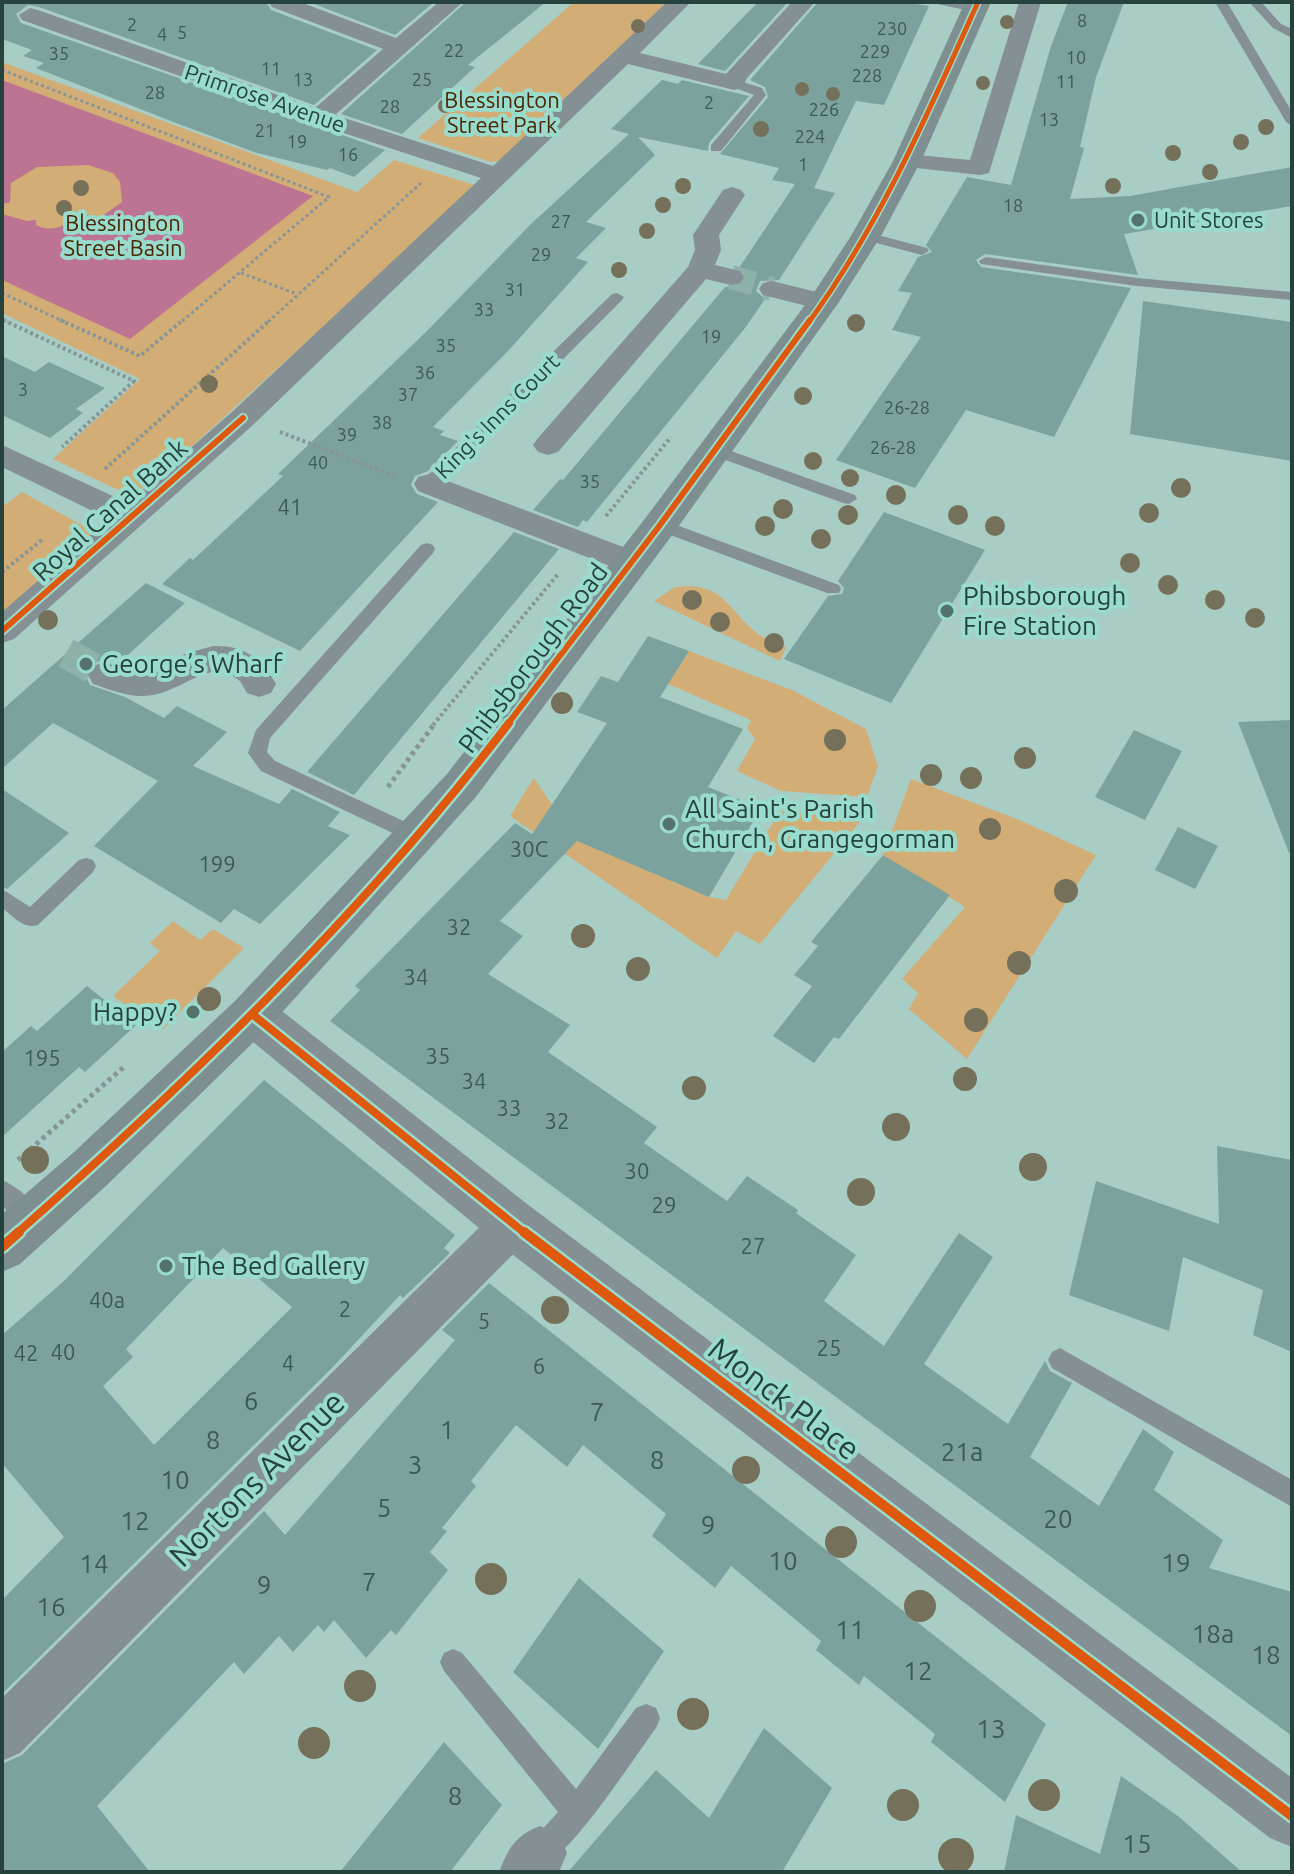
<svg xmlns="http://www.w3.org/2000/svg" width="1294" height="1874" viewBox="0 0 1294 1874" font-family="Ubuntu,sans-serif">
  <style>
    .green { fill: #d3ad76 }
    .water { fill: #bd7493 }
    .building { fill: #7ca29e; fill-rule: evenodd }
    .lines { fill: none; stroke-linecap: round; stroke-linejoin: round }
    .minor-tunnel-far1 { stroke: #8eb1aa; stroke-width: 24; stroke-dasharray: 24 12; stroke-linecap: butt }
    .minor-tunnel { stroke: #8eb1aa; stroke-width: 31; stroke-dasharray: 31 15; stroke-linecap: butt }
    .path-far2 { stroke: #869696; stroke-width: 3; stroke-dasharray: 3 3; stroke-linecap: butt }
    .path-far1 { stroke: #869696; stroke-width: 4; stroke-dasharray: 3 3; stroke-linecap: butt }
    .path { stroke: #869696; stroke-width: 5; stroke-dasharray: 4 4; stroke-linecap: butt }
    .service { fill: #849093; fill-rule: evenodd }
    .minor { fill: #849093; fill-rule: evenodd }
    .tertiary { fill: #849093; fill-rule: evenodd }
    .secondary { fill: #7e8f91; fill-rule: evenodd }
    .cycleway-far3-casing { stroke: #99dccd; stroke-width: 8 }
    .cycleway-far2-casing { stroke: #99dccd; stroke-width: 10 }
    .cycleway-far1-casing { stroke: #99dccd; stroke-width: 13 }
    .cycleway-casing { stroke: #99dccd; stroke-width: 15 }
    .cycleway-far3 { stroke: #de580e; stroke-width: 5 }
    .cycleway-far2 { stroke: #de580e; stroke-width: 6 }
    .cycleway-far1 { stroke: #de580e; stroke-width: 8 }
    .cycleway { stroke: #de580e; stroke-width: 10 }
    .tree { fill: #757059 }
    .poi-dot { fill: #54736c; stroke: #99dccd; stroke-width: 3 }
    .labels { text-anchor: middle; stroke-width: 8; stroke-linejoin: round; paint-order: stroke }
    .far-number-label { font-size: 18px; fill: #3c5a54 }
    .far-street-label { font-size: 22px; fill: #26423c; stroke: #99dccd }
    .far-park-label { font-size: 22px; fill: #4b2400; stroke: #99dccd }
    .far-poi-label { font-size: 22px; fill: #26423c; stroke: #99dccd; text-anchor: start }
    .number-label { font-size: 22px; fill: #3c5a54 }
    .street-label { font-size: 26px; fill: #26423c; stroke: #99dccd }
    .poi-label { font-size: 26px; fill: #26423c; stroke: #99dccd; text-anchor: start }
    .near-number-label { font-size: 26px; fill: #3c5a54 }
    .near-street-label { font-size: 32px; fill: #26423c; stroke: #99dccd }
  </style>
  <rect width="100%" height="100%" fill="#a8cdc5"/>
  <path class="green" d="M574,2h98l-168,158 -13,2 -73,-24z
    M2,62l355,130 37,-32 84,26 -343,312 -82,-39 87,-80 -138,-66z
    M22,492l78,43 -98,81v-109z
    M675,587c49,-6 51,21 82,46 8,6 20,10 29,14l-6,14 -126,-60z
    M689,651l103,39 74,39 12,37 -11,31 -86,-6 -44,-20 18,-32 -8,-11 4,-8 -83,-36z
    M534,778l42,62 133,57 17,3 54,-89 82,8 -102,125 -24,-13 -19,27 -207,-142z
    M911,779l106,40 79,36 -129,204 -58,-50 9,-16 -16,-14 63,-72 -82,-52z
    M173,921l27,19 13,-11 31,19 -82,82 -49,-34 47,-45 -10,-8z"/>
  <path class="water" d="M2,80l311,116 -183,143 -128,-59v-66l25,7 9,-1v5c15,9 35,-1 47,-11l15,5 24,-17 -2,-20 -7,-9 -25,-8 -51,2 -26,16 -1,19 -7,2 -1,4z"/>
  <path class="building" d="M2,2h264l5,8 106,40 -63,55 -275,-98 -11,-2 -12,9 5,9 364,127 -31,27 -24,-9 -3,2 -70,-17 -81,-30 -140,-55 8,-5 -21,-7 9,-6 -30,-11z
    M309,2h125l-39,33z
    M466,2h80l-78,63 7,2 -73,67 -61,-20z
    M758,2h30l-63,69 -27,-7z
    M818,2h84l27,4 -45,99 -28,-4 -42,87 21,5 -56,87 -19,1 -4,10 9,8 -20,29 -158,194 -4,-2 -5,7 -45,-17 27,-31 3,1 162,-193 16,-1 5,-7 -7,-11 56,-84 -23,-4 7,-12 -59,-14 48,-57 -3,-10 -15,-7z
    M1068,2h56l-28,75 -16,70 4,1 -14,51 60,-3 162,-29v39l-168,28 14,41 -153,-21 -9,6 5,7 150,21 -77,149 -88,-27 -51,78 -79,-28 85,-123 -29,-7 20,-37 -14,-2 20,-34 14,-5 -6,-7 41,-68 44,8 40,-139z
    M662,80l16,4 4,-4 67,16 -40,47 -1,8 -70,-14 17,18 -69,67 20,6 -30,30 12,4 -81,90 -74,75 11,4 -4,4 18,6 -30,30 -13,5 -4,9 6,9 21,8 -138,149 -138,-67 28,-26 3,2 90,-84 -5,-2 150,-144 103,-106 98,-90 -18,-5z
    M1143,301l149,21v139l-162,-27z
    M2,356l33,16 14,-10 56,26 -29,21 7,4 -33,25 -48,-23z
    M884,512l101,38 -94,153 -107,-44 44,-63 14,-2 2,-6 -6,-7z
    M514,532l45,17 -205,246 -47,-23z
    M146,583l39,20 -66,60 -15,-4 -14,6 -5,9 5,11 35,12 39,21 13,-12 50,26 -34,34 86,38 13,-15 48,23 -12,14 22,9 -90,89 -26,-15 -13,14 -127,-77 64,-65 -105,-58 -51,46v-59z
    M648,636l41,15 -29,46 83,32 -35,58 53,21 -52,89 -132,-56 -77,80 23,15 -35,38 82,51 -22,27 109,75 -13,16 83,58 20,-25 51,34 -2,3 60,42 -32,46 60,45 75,-113 34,24 -69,107 84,60 37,-63 5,10 22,12 -42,74 69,49 44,-77 31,23 -20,38 69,50 -14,28 83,24v144l-962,-715 30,-31 -5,-4 160,-163 17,11 75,-111 -30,-11 24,-36 17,6z
    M1292,720v133h-3l-51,-131z
    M1134,730l48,21 -37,69 -50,-23z
    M2,789l67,44 -62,56 -5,-3z
    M1178,827l40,19 -23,43 -40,-19z
    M883,855l67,40 -111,144 -5,-2 -20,26 -41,-27 39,-50 -18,-11 24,-29 -7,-4z
    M87,986l49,39 -51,47 -6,-5 -77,70v-85l29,-26 6,5z
    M264,1080l191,155 -11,13 6,5 -47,45 -3,-3 -69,74 -329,325v-94l62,-63 -62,-74v-128l62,-54zM223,1248l69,59 -138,138 -51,-59 30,-29 -7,-8z
    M1217,1146l75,14v192l-39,-17 10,-45 -80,-33 -14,74 -100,-36 27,-114 123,43z
    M489,1283l557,441 -41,78 -74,-60 4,-8 -71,-58 -5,9 -43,-35 5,-9 -90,-75 -16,22 -63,-52 14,-22 -83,-69 -16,22 -51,-42 -45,56 5,5 -34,42 5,3 -17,21 18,18 -52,65 -5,-5 -25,28 -32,-38 -10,12 -6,-7 -25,27 -14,-16 -35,38 -10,-12 -137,144 53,66h-148v-108l20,-9 242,-244 21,24 170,-195 -13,-10z
    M579,1578l85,73 -66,98 -85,-77z
    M764,1728l68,60 -50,84h-214l88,-102 53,48z
    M444,1742l58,63 -52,67h-110z
    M1121,1776l57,40 64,56h-238l12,-57 84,39z"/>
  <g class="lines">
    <path class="minor-tunnel-far1" d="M731,277l41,12"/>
    <path class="minor-tunnel" d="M66,653l39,22"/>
    <path class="path-far2" d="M2,70l327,127 -148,125
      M241,273l56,21
      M2,293l63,29
      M2,319l6,3
      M268,322l153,-139"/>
    <path class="path-far1" d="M3,320l131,61 -72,66
      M60,320l80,36 43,-36
      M280,432l114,44
      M105,469l165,-149
      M606,516l65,-79
      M2,572l40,-32
      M433,725l126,-152"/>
    <path class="path" d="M388,787l47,-64
      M18,1160l107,-94"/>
    <path class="service" d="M928,2h26l27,7 -6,3z
      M1215,2h12l65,110v14l-6,-4z
      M1249,2h12l20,22 11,5v9l-19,-10z
      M734,79l28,9 4,7 -45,56h-10v-6l43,-50 -24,-9 -2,-3z
      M866,232l61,16 2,3 -7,4 -61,-16v-6z
      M986,257l151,21 155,14v8l-155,-14 -156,-22 -2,-3z
      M617,293l7,4 -2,3 -187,188h-12v-8l189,-186z
      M714,445l141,50 2,4 -8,5 -6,-1 -134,-49 -3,-4z
      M660,519l179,66 2,4 -2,4h-12l-173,-64v-8z
      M427,543l6,2 2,4 -2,4 -163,185 -3,14 8,9 150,70 3,6 -3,6 -7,2 -157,-74 -13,-18 8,-23 165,-185z
      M86,858l7,2 3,6 -3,6 -55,53c-14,5 -25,-9 -36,-17v-19l28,18 49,-47z
      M2,1180c15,6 37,25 43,40l-3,8 -8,3 -8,-3 -24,-22z
      M1060,1348l232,132v27l-240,-139 -4,-8 4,-8z
      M453,1649l9,4 114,136 60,-81 10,-4 10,4 4,10 -4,10c-24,32 -83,126 -116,139l-10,-4 -4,-10 4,-10 28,-31 -114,-141 -4,-9 4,-9z"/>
    <path class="minor" d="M269,2h31l96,36 43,-36h24l-128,113 158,51 174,-164h24l-51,51 86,21 66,-72h23l-68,76 -5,10 -8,2 -106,-26 -375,361 -239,214 -12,4v-31l107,-93 -107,-52v-22l126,58 105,-92 248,-233 -171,-56 -288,-102 -3,-5 11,-7 8,2 277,98 68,-59 -111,-42z
      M1019,2h22l-52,171 -9,2 -82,-9 -3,-5 3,-5 9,-2 63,6z
      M732,187l9,3 4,5 -26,40 2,15 -6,15 25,6 4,6 -4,6 -9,2 -25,-6 -148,173 -10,3 -10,-3 -5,-7 5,-7 150,-171 7,-17 -2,-15 30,-45z
      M772,281l61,15 3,6 -3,6 -10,2 -60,-15 -4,-6 4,-6z
      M429,474l213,80 5,8 -5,8 -11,3 -11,-3 -202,-79 -4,-7 4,-7z
      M213,646c31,-1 48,12 63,38l-5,9 -12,4 -12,-4 -7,-12 -16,-11c-30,2 -51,25 -80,26 -17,1 -35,-7 -51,-12l-5,-9 5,-9 12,-4 27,8h17l29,-14z
      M513,1203l15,6 7,15 -7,15 -508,514 -18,8v-63l496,-489z
      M540,1826l19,8 8,19 -8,19h-60c10,-25 16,-36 41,-46z"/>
    <path class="tertiary" d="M252,994l16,6 263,207 761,571v69l-22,-9 -775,-597 -259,-213 -7,-14 7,-14z"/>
    <path class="secondary" d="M965,2h26l-70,159 -40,75 -42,66 -166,232 -198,264 -207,230 -161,157 -87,79 -18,8v-58l71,-61 163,-153 211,-226 200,-258 164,-219 40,-61 42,-75z"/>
    <defs>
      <path id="cycleway-far3" d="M809,322c72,-99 119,-209 169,-320"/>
      <path id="cycleway-far2" d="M2,631l241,-213
        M507,725l153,-200 150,-205"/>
      <path id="cycleway-far1" d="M252,1014l274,220
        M16,1234c177,-156 349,-323 493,-511"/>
      <path id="cycleway" d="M524,1232l768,584
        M2,1247l17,-15"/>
    </defs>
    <use href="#cycleway-far3" class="cycleway-far3-casing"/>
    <use href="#cycleway-far2" class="cycleway-far2-casing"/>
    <use href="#cycleway-far1" class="cycleway-far1-casing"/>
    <use href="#cycleway" class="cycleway-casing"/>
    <use href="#cycleway-far3" class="cycleway-far3"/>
    <use href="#cycleway-far2" class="cycleway-far2"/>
    <use href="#cycleway-far1" class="cycleway-far1"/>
    <use href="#cycleway" class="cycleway"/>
  </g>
  <g class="tree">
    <circle cx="1007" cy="22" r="7"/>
    <circle cx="638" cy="26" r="7"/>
    <circle cx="983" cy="83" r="7"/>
    <circle cx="802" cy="89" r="7"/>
    <circle cx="833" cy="94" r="7"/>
    <circle cx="445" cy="106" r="7"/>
    <circle cx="1266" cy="127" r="8"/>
    <circle cx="761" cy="129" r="8"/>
    <circle cx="1241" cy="142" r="8"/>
    <circle cx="1173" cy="153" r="8"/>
    <circle cx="1210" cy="172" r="8"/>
    <circle cx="683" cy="186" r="8"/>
    <circle cx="1113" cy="186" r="8"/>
    <circle cx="81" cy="188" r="8"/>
    <circle cx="663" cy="205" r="8"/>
    <circle cx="64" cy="208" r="8"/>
    <circle cx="647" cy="231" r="8"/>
    <circle cx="619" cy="270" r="8"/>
    <circle cx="856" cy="323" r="9"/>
    <circle cx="209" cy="384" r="9"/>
    <circle cx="803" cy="396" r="9"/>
    <circle cx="813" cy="461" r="9"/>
    <circle cx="850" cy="478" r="9"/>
    <circle cx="1181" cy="488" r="10"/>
    <circle cx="896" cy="495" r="10"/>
    <circle cx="783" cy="509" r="10"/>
    <circle cx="1149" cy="513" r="10"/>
    <circle cx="848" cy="515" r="10"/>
    <circle cx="958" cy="515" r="10"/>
    <circle cx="765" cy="526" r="10"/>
    <circle cx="995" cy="526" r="10"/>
    <circle cx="821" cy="539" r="10"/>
    <circle cx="1130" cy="563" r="10"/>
    <circle cx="1168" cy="585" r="10"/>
    <circle cx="692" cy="600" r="10"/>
    <circle cx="1215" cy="600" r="10"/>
    <circle cx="1255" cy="618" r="10"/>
    <circle cx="48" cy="620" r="10"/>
    <circle cx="720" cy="622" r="10"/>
    <circle cx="774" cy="643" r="10"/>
    <circle cx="562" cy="703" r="11"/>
    <circle cx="835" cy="740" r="11"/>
    <circle cx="1025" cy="758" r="11"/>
    <circle cx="931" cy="775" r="11"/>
    <circle cx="971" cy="778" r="11"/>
    <circle cx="990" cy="829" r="11"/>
    <circle cx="1066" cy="891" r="12"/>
    <circle cx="583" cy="936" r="12"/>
    <circle cx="1019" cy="963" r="12"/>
    <circle cx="638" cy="969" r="12"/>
    <circle cx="209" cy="999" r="12"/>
    <circle cx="976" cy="1020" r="12"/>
    <circle cx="965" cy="1079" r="12"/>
    <circle cx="694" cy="1088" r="12"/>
    <circle cx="896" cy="1127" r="14"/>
    <circle cx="35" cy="1160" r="14"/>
    <circle cx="1033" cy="1167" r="14"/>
    <circle cx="861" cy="1192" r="14"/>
    <circle cx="555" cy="1310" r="14"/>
    <circle cx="746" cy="1470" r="14"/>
    <circle cx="841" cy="1542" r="16"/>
    <circle cx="491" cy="1579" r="16"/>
    <circle cx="920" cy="1606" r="16"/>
    <circle cx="360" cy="1686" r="16"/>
    <circle cx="693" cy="1714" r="16"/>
    <circle cx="314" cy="1743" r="16"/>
    <circle cx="1044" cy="1795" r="16"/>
    <circle cx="903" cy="1805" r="16"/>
    <circle cx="956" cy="1856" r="18"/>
  </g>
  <g class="poi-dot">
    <circle cx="1138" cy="220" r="8"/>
    <circle cx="947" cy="611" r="8"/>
    <circle cx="86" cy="664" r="8"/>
    <circle cx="669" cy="824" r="8"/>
    <circle cx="193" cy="1012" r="8"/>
    <circle cx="166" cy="1266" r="8"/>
  </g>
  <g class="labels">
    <g class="far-number-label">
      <text x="1082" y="27">8</text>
      <text x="132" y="31">2</text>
      <text x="892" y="35">230</text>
      <text x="182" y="39">5</text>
      <text x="162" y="41">4</text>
      <text x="454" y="57">22</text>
      <text x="875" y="58">229</text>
      <text x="59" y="60">35</text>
      <text x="1076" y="64">10</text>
      <text x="271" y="75">11</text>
      <text x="867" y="82">228</text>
      <text x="303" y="86">13</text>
      <text x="422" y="86">25</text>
      <text x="1066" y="88">11</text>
      <text x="155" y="99">28</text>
      <text x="709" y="109">2</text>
      <text x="390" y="113">28</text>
      <text x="824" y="116">226</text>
      <text x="1049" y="126">13</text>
      <text x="265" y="137">21</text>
      <text x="810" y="143">224</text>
      <text x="297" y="148">19</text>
      <text x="348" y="161">16</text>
      <text x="803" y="171">1</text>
      <text x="1013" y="212">18</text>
      <text x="561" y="228">27</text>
      <text x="541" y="261">29</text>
      <text x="515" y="296">31</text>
      <text x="484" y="316">33</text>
      <text x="711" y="343">19</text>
      <text x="446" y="352">35</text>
      <text x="425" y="379">36</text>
      <text x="23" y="396">3</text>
      <text x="408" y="401">37</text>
      <text x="907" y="414">26-28</text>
      <text x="382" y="429">38</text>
      <text x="347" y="441">39</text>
      <text x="893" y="454">26-28</text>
      <text x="318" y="469">40</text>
      <text x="590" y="488">35</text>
    </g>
    <g class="far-street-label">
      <text transform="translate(265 98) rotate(19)" y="8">Primrose Avenue</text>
      <text transform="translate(497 416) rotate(-45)" y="8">King's Inns Court</text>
    </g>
    <g class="far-park-label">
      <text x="502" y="108">Blessington<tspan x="502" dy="25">Street Park</tspan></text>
      <text x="123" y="231">Blessington<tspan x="123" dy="25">Street Basin</tspan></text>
    </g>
    <g class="far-poi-label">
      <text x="1154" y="228">Unit Stores</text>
    </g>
    <g class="number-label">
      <text x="290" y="515">41</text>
      <text x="529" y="857">30C</text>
      <text x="217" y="872">199</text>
      <text x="459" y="935">32</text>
      <text x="416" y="985">34</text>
      <text x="438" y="1064">35</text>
      <text x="42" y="1066">195</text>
      <text x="474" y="1089">34</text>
      <text x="509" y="1116">33</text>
      <text x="557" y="1129">32</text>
      <text x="637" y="1179">30</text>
      <text x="664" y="1213">29</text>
      <text x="753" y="1254">27</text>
      <text x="107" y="1308">40a</text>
      <text x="345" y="1317">2</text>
      <text x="484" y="1329">5</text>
      <text x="829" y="1356">25</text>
      <text x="63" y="1360">40</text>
      <text x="26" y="1361">42</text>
      <text x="288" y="1371">4</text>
      <text x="539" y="1374">6</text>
    </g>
    <g class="street-label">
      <text transform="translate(110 510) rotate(-42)" y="9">Royal Canal Bank</text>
      <text transform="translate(533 658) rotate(-53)" y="9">Phibsborough Road</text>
    </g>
    <g class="poi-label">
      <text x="963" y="605">Phibsborough<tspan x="963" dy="30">Fire Station</tspan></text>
      <text x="102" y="673">George’s Wharf</text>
      <text x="685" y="818">All Saint's Parish<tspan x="685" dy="30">Church, Grangegorman</tspan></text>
      <text x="177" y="1021" text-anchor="end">Happy?</text>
      <text x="182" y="1275">The Bed Gallery</text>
    </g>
    <g class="near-number-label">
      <text x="251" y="1410">6</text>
      <text x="597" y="1421">7</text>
      <text x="447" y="1439">1</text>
      <text x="213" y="1449">8</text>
      <text x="962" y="1461">21a</text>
      <text x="657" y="1469">8</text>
      <text x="415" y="1474">3</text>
      <text x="175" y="1489">10</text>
      <text x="384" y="1517">5</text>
      <text x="1058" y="1528">20</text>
      <text x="135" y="1530">12</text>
      <text x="708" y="1534">9</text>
      <text x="783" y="1570">10</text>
      <text x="1176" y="1572">19</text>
      <text x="94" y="1573">14</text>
      <text x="369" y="1591">7</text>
      <text x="264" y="1594">9</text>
      <text x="51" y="1616">16</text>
      <text x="850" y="1639">11</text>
      <text x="1213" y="1643">18a</text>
      <text x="1266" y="1664">18</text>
      <text x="918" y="1680">12</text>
      <text x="991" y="1738">13</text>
      <text x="455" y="1805">8</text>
      <text x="1137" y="1853">15</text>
    </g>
    <g class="near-street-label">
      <text transform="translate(784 1399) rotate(37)" y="11">Monck Place</text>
      <text transform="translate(257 1479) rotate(-45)" y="11">Nortons Avenue</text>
    </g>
  </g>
  <rect width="1294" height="1874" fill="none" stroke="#26423c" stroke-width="8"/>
</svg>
